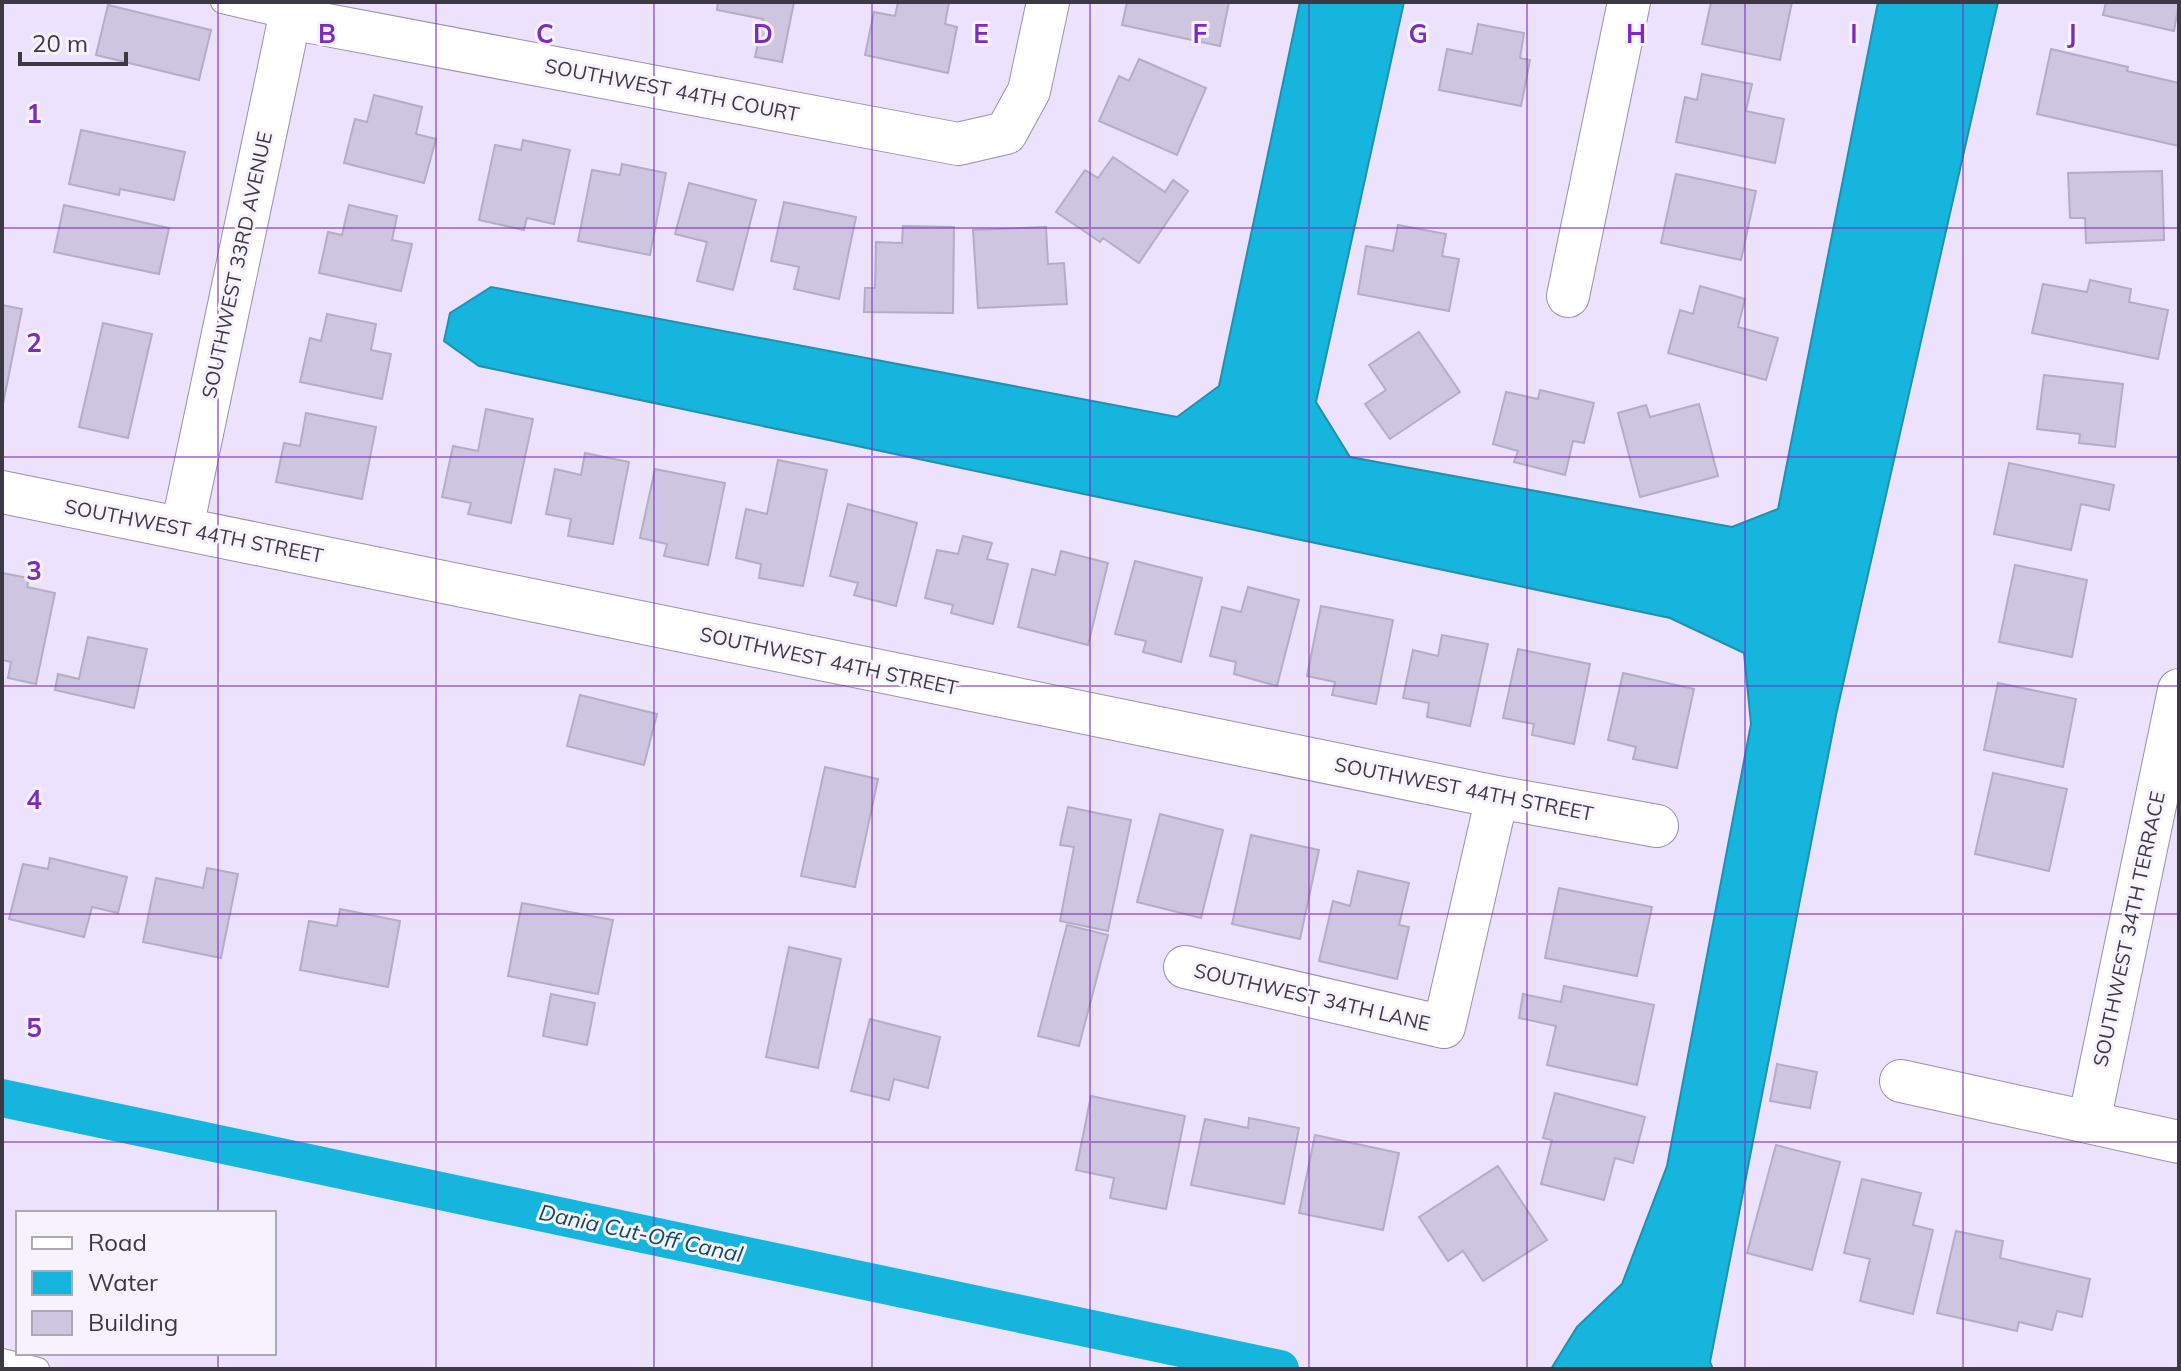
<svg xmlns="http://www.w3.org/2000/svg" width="2181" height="1371" viewBox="0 0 2181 1371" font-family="Mulish,sans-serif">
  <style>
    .water { fill: #15b5de; stroke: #2190b0; stroke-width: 2 }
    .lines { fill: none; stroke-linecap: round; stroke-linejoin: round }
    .canal { stroke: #15b5de; stroke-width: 38 }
    .building { fill: #cec5e0; stroke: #b5acc6; stroke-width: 2 }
    .service-casing { stroke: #9990aa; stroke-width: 24 }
    .minor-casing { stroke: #9990aa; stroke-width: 44 }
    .service { stroke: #fff; stroke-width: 22 }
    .minor { stroke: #fff; stroke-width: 42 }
    .grid { fill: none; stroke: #7b2cbf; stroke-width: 2; stroke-opacity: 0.55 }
    .labels { text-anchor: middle; stroke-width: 6; stroke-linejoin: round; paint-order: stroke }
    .street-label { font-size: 20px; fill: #3d3944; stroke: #f7f3fe }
    .water-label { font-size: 22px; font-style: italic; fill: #0f4a5b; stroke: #f7f3fe }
    .grid-label { font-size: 26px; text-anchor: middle; font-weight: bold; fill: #7b2cbf; stroke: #f7f3fe; stroke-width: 6; stroke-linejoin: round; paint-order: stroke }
  </style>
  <rect width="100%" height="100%" fill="#ece2fe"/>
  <path class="water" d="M1300,2h104l-88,400 34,55 382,70 46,-18 100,-507h120l-162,713 -126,647 3,7h-162l26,-42 45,-43 45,-118 84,-442 -7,-71 -74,-35 -1191,-252 -35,-25 6,-28 41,-26 686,130 42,-31z"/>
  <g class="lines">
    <path class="canal" d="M2,1098l1278,271"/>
  </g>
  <path class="building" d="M718,2h76l-12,60 -27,-5 8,-38 -46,-9z
    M898,2h51l-4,22 12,3 -9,46 -83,-18 9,-43 21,4z
    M1127,2h102l-9,44 -98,-21z
    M1711,2h81l-12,58 -78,-16z
    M2106,2h73l-5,29 -71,-16z
    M108,5l103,25 -12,50 -103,-25z
    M1478,24l46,9 -4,25 10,2 -9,46 -82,-16 8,-41 25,5z
    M2051,49l77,18 -1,4 52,12v63l-142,-32z
    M1139,59l67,29 -29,67 -78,-34 20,-45 10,5z
    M1702,74l50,10 -6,27 38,8 -9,44 -99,-21 9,-45 12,3z
    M374,95l48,12 -6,27 20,5 -12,44 -80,-20 11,-44 12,3z
    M81,130l104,22 -11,48 -54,-11 -1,6 -50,-11z
    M523,140l47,10 -16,74 -27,-6 -3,12 -45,-10 16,-75 26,5z
    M1113,157l52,35 8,-12 15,11 -49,72 -36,-25 -3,4 -44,-30 29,-42 13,8z
    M622,164l44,9 -16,82 -72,-14 14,-71 28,5z
    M2162,171l2,69 -78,3 -1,-25h-15l-2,-45z
    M1676,174l80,17 -15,69 -80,-17z
    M689,183l67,17 -23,90 -36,-9 10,-39 -32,-8z
    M784,202l72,15 -17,82 -45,-10 5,-22 -28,-6z
    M64,205l105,23 -10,46 -105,-22z
    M349,205l48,11 -5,24 20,4 -11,47 -82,-18 9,-41 14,3z
    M1398,225l48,9 -4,22 17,3 -10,52 -91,-17 8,-48 27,5z
    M903,226l51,1 -1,86 -89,-1 1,-24h10l1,-46 26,1z
    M1046,227l2,37 16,-1 3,41 -89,4 -5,-78z
    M2090,280l41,9 -2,13 39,8 -10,49 -126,-26 11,-49 44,8z
    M1700,286l45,13 -7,28 40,11 -12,42 -98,-27 12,-43 13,4z
    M2,305l20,4 -20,100z
    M327,314l49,10 -5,26 20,4 -9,45 -82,-17 10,-44 11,3z
    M103,323l49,11 -24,104 -49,-11z
    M1419,332l41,60 -70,47 -25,-35 21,-14 -17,-25z
    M2044,375l79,9 -8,63 -36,-4 1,-9 -43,-5z
    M1540,390l54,13 -10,40 -11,-2 -8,34 -51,-13 4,-11 -25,-7 13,-52 32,7z
    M1699,404l19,72 -78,21 -22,-84 28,-8 4,12z
    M486,409l47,10 -22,104 -43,-9 3,-11 -29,-6 11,-51 25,5z
    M306,413l70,14 -14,72 -86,-17 8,-39 16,3z
    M585,453l44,9 -16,82 -45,-8 3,-17 -25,-5 9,-45 26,6z
    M778,460l49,10 -24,116 -44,-8 2,-14 -25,-6 10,-49 21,5z
    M2009,463l105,22 -5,25 -28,-6 -10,46 -77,-16z
    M655,469l70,14 -17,82 -44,-9 3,-12 -27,-6z
    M848,504l69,19 -21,83 -42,-11 4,-12 -28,-7z
    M963,536l29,7 -5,16 21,5 -15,60 -42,-11 2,-8 -28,-7 12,-48 21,4z
    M1061,551l47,12 -20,82 -70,-18 14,-58 23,6z
    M1135,561l67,17 -21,84 -38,-10 3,-11 -31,-7z
    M2015,565l72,15 -15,77 -73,-15z
    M2,573l27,5 -2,9 28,6 -19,91 -28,-6 3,-16 -9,-2z
    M1248,587l51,13 -22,86 -43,-12 2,-12 -26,-6 12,-49 19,5z
    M1321,606l72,14 -17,84 -44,-9 3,-13 -28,-6z
    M1442,635l46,9 -18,82 -43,-9 2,-14 -26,-5 10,-48 25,6z
    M88,637l59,12 -13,59 -79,-18 3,-16 21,5z
    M1518,649l72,15 -16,80 -42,-9 2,-11 -31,-6z
    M1623,673l71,16 -17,79 -44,-9 3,-12 -28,-7z
    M1998,683l78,16 -13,68 -79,-17z
    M580,695l77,19 -13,51 -77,-19z
    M825,767l53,12 -23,108 -54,-11z
    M1993,773l74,16 -18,82 -74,-17z
    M1068,807l63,13 -23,111 -48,-10 14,-74 -14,-2z
    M1160,814l63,16 -22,88 -64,-16z
    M1251,835l68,15 -19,89 -68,-15z
    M50,858l77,19 -9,36 -26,-6 -8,30 -75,-18 14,-55 25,5z
    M207,868l31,6 -17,84 -78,-16 13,-64 47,10z
    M1358,871l51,12 -10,42 10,2 -12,52 -78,-18 14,-60 17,5z
    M1559,888l93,19 -15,69 -92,-18z
    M522,903l91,17 -15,74 -90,-18z
    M340,909l60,12 -12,66 -88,-17 9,-49 28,5z
    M1067,925l41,10 -29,111 -41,-10z
    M789,947l52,12 -23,109 -52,-11z
    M1564,986l90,19 -17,80 -90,-20 9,-39 -37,-8 4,-24 38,8z
    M551,994l44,9 -8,42 -44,-9z
    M870,1019l70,18 -12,51 -34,-9 -5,21 -38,-9z
    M1777,1064l40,8 -7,36 -40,-7z
    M1555,1093l90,24 -12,46 -18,-5 -11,42 -63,-16 11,-44 -9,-2z
    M1091,1096l94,20 -19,93 -56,-11 4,-20 -38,-8z
    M1249,1118l50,10 -15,76 -93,-19 14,-66 43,9z
    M1315,1135l84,18 -16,77 -84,-17z
    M1776,1145l64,17 -28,108 -65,-17z
    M1498,1166l49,74 -64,41 -20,-30 -15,10 -29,-44z
    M1862,1179l59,14 -8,32 20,5 -20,84 -53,-13 10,-42 -26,-6z
    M1956,1231l47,10 -3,17 90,21 -8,38 -25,-6 -5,19 -33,-8 -2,9 -80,-18z"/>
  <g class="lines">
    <defs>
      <path id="service" d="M222,2l68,16
        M2,1360l36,9"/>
      <path id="minor" d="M290,18l668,126 48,-11 23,-42 19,-89
        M1568,296l61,-294
        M2,492l1495,305 160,29
        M182,528l111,-526
        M1185,967l259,60 53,-230
        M1901,1081l278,61
        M2089,1122l90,-432"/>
    </defs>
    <use href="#service" class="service-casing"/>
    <use href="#minor" class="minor-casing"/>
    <use href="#service" class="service"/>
    <use href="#minor" class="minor"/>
  </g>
  <path class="grid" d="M218,2v1211M436,2v1367M654,2v1367M872,2v1367M1090,2v1367M1309,2v1367M1527,2v1367M1745,2v1367M1963,2v1367M2,228h2177M2,457h2177M2,686h2177M2,914h2177M2,1142h2177M218,1353v16"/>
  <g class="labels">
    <g class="street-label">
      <text transform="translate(672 90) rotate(11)" y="7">SOUTHWEST 44TH COURT</text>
      <text transform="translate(237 265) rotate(-78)" y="7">SOUTHWEST 33RD AVENUE</text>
      <text transform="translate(194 531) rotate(11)" y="7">SOUTHWEST 44TH STREET</text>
      <text transform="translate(829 661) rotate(12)" y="7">SOUTHWEST 44TH STREET</text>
      <text transform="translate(1464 789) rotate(11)" y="7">SOUTHWEST 44TH STREET</text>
      <text transform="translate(2129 929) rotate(-78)" y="7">SOUTHWEST 34TH TERRACE</text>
      <text transform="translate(1312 997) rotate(13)" y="7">SOUTHWEST 34TH LANE</text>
    </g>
    <g class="water-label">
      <text transform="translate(641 1233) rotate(12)" y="8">Dania Cut-Off Canal</text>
    </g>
  </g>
  <g class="grid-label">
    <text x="327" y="43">B</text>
    <text x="545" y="43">C</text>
    <text x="763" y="43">D</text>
    <text x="981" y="43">E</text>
    <text x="1200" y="43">F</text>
    <text x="1418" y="43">G</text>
    <text x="1636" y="43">H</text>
    <text x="1854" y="43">I</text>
    <text x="2072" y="43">J</text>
    <text x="34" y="123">1</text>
    <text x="34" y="352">2</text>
    <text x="34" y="580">3</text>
    <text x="34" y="809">4</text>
    <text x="34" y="1037">5</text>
  </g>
  <rect width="2181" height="1371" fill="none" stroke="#3d3944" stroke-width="8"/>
  <rect x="16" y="1211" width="260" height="144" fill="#f7f3fe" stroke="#ada9b4" stroke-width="2"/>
  <rect x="32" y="1237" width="40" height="12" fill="#ffffff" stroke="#ada9b4" stroke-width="2"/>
  <text x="88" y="1251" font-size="24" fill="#3d3944">Road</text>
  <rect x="32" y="1271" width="40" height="24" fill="#15b5de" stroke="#ada9b4" stroke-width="2"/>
  <text x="88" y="1291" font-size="24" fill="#3d3944">Water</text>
  <rect x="32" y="1311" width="40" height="24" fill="#cec5e0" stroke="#ada9b4" stroke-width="2"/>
  <text x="88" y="1331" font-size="24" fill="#3d3944">Building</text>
  <path d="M20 52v12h106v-12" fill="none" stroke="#3d3944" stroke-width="4"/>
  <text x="32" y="52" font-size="24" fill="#3d3944" stroke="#f7f3fe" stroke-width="6" paint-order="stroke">20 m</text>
</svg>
